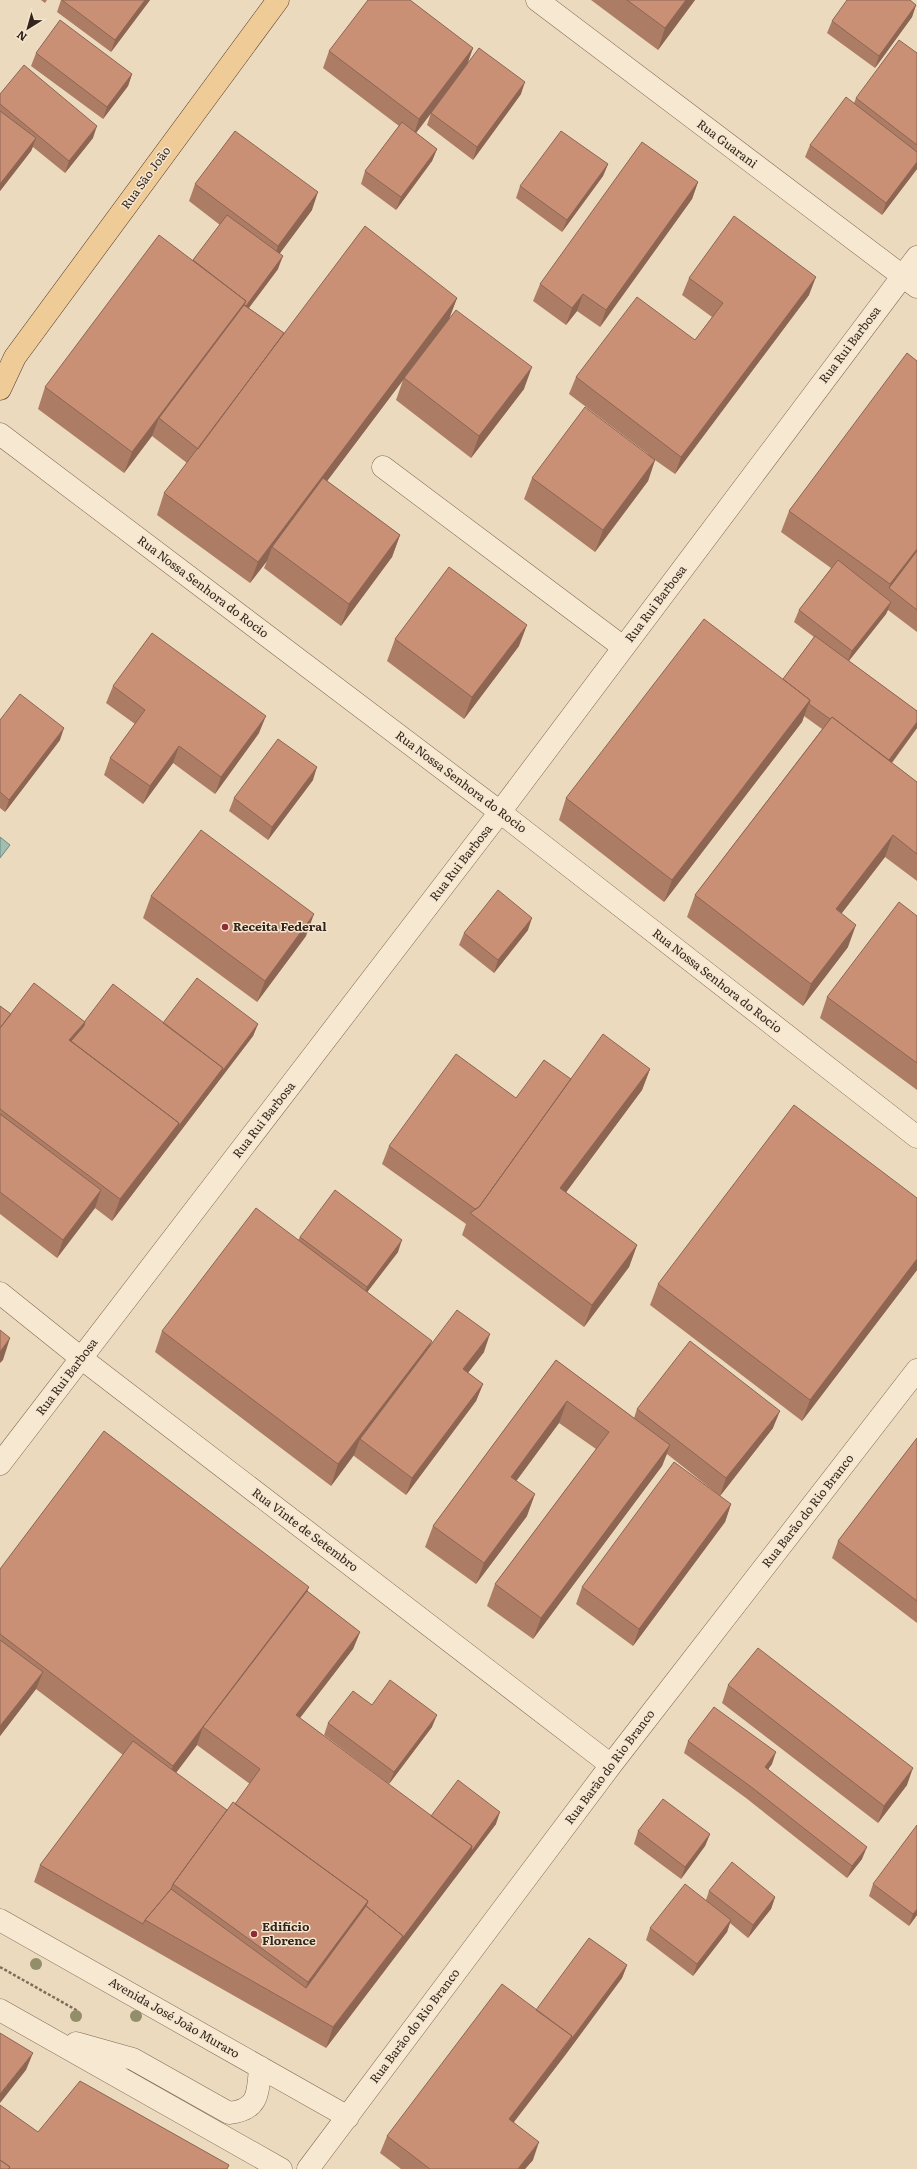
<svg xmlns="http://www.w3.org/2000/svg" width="917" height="2169" viewBox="0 0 917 2169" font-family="Literata,serif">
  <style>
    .water { fill: #a2beb3; stroke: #6a8b7f }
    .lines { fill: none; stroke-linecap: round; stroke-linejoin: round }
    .minor-casing { stroke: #836b58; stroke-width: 23 }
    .major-casing { stroke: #513a2c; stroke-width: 23 }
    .path { stroke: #836b58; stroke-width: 2.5; stroke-dasharray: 3 2; stroke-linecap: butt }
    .minor { stroke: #f7e8d1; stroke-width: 22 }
    .major { stroke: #efcb97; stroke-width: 22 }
    .tree { fill: #928e69 }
    .wall { fill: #ad7c65; fill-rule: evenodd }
    .shaded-wall { fill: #8d6553 }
    .building { fill: #c99076; stroke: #8d6553 }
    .poi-dot { fill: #902a35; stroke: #f4e5ce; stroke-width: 1.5 }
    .labels { text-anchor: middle; stroke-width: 3; stroke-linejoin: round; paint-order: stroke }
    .street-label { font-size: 12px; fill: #33251c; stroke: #f4e5ce }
    .poi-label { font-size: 12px; font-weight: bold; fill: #33251c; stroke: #f4e5ce; text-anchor: start }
  </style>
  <rect width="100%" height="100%" fill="#ecdabf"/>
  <path class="water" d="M0,837l10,8 -10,13z"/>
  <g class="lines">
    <defs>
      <path id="minor" d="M537,0l380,287
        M0,434l500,378 417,325
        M383,467l240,180
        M0,1293l81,65 530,407
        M0,1464l500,-652 417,-555
        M0,1920l348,197
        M0,2010l281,159
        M76,2043l57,16 96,54c30,-3 29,-20 31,-46
        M308,2169l303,-404 306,-395"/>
      <path id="major" d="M0,389l15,-32 263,-357"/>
    </defs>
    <use href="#minor" class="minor-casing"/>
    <use href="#major" class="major-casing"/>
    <path class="path" d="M0,1967l78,44"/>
    <use href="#minor" class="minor"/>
    <use href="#major" class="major"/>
  </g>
  <g class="tree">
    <circle cx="36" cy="1964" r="6"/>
    <circle cx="76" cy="2016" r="6"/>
    <circle cx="136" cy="2016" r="6"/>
  </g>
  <path class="wall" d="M41,0h6l-2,3z
    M61,0h89l-39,52 -54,-40z
    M591,0h104l-37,50z
    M916,5l-4,12 -37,51 -48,-35 5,-12z
    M473,48l-6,16 54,30 -48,66 -46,-35 4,-12 24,-31 -39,51 21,16 -5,12 -36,49 -35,-26 4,-13 34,-45 -76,-58 6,-17z
    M36,53l96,21 -4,12 -25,33 -72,-53z
    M917,53v116l-35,46 -77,-58 5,-12 44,-42 2,-5z
    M0,94l93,44 -28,35 -32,-26 -2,4 -31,40z
    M608,164l-5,12 -41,56 -46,-34 4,-12z
    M698,182l-6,17 -92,128 -23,-16 -11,14 -33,-24 7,-17z
    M195,184l117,26 -33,44 -1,15 -29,39 35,25 173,-35 -8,21 75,70 -53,69 -75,-58 7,-20 -76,101 73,54 -8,22 -51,69 -77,-58 3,-7 -17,22 -93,-68 7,-22 23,-30 -35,-27 -28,37 -86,-64 7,-22 148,-127 27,-35 -31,-24z
    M689,278l120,17 -134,179 -20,-14 -7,21 -53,71 -71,-53 8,-21 116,-24 -79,-60 7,-17 119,-37 17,-23 -30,-22z
    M917,361v271l-29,-22 -2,4 -37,47 68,50v17l-25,35 25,19v99l-32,-24 -44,57 7,33 -45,59 -116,-89 8,-22 127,-166 -18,-13 -2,6 -138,180 -105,-82 7,-22 217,-119 31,-42 -20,-15 5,-12 32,-42 -50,-36 8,-21z
    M395,639l124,7 -55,73 -77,-58z
    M113,686l146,47 -44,61 -42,-31 -30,41 -39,-29 6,-17 25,-34 -29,-21z
    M0,720l60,20 -55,72 -5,-4z
    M313,780l-45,60 -39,-29 5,-13z
    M151,896l155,40 -49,66 -114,-84z
    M917,916v174l-97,-72 7,-21z
    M528,930l-34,43 -35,-28 5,-12z
    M0,1006l11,8 74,8 173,2 -5,12 -141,185 -17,-13 -38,50 -57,-44z
    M650,1069l-8,21 -76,102 71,53 -8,22 -45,60 -122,-92 4,-11 -84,-60 7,-18 127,-48 55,-19z
    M917,1198v72l-115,151 -152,-116 8,-21z
    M300,1237l98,15 -31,40 63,53 54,7 -16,21 15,11 -7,17 -70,94 -52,-39v-1l-23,31 -176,-134 7,-21 136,-91z
    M556,1360l78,58 3,-9 136,19 -53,68 -53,-42 -5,12 -129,173 -46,-33 8,-22 101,-135 -37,-26 -43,58 11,35 -51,68 -51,-37 8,-21z
    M917,1438v185l-85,-65 6,-17z
    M731,1504l-6,18 -92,124 -57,-42 6,-17z
    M0,1569l309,18 -2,4 53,41 -7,17 -53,69 131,98 65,8 -170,224 -292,-166 6,-17 83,-110 -87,-66 -36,47zM197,1745l53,39 -15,20 -8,6 -51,-37z
    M728,1685l179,100 -29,38 -156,-120z
    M372,1705l60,22 -43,57 -65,-49 4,-12z
    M688,1741l84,23 -4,5 94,90 -15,19 -101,-80 -62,-45z
    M638,1831l72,3 -5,12 -24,33 -47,-35z
    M873,1884l44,31 -8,11 -40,-30z
    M709,1891l66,6 -4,12 -23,29 -18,-15 -3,9 -34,44 -47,-36 4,-12 56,-28z
    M627,1965l-5,13 -56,76 -52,68 19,38 -8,9h-124l-21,-16 7,-17 149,-126z"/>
  <path class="shaded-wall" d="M145,0h5l-39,52 4,-12z
    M686,0h9l-37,50 7,-22z
    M916,5l-4,12 -37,51 4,-12z
    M473,48l-6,17 -54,72 6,-18z
    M132,74l-4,12 -25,33 4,-12z
    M525,82l-4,12 -48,66 4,-13z
    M97,126l-4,12 -28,35 4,-12z
    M36,138l-5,13 -31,40v-7z
    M437,149l-5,12 -36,49 5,-13z
    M917,162v7l-35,46 4,-12z
    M608,164l-5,12 -41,56 5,-12z
    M698,182l-6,17 -92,128 6,-17z
    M318,192l-6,18 -40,54 6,-18z
    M283,256l-5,13 -115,153 -4,-4 -7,18 -28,37 8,-21 114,-151z
    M816,277l-7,18 -134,179 6,-17z
    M583,294l-6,17 -11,14 6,-17z
    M457,298l-8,21 -173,230 -4,-2 -5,14 -17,22 8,-21z
    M532,367l-8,22 -53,69 8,-22z
    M655,460l-7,21 -53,71 8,-22z
    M400,535l-8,22 -51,69 8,-22z
    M917,549v11l-28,28 1,-4z
    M891,602l-5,12 -39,49 5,-12z
    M527,625l-8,21 -55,73 8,-22z
    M810,700l-8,22 -138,180 8,-22z
    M266,716l-7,17 -44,61 6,-17z
    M917,722v6l-34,46 5,-12z
    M64,728l-4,12 -55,72 4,-12z
    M179,746l-6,17 -30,41 7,-18z
    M317,767l-4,13 -45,60 4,-13z
    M893,835l-8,22 -57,74 8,-22z
    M314,914l-8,22 -49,66 8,-21z
    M532,918l-4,12 -34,43 4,-13z
    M856,925l-8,22 -45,59 8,-22z
    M85,1022l-8,21 -4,5 -4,-8z
    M258,1024l-5,12 -141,185 8,-22 59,-76z
    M650,1069l-8,21 -89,120 7,-22z
    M101,1190l-6,18 -38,50 6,-18z
    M402,1240l-4,12 -36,47 5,-12z
    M637,1245l-8,22 -45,60 8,-22z
    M917,1259v11l-115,151 8,-21z
    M490,1334l-6,18 -27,35 6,-18z
    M10,1338l-7,22 -3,3v-11z
    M432,1341l-8,22 -64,76 -6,16 -23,31 7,-22z
    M483,1384l-7,17 -70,94 6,-17z
    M567,1401l-8,22 -56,76 8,-22z
    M780,1411l-7,17 -53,68 6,-18z
    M670,1445l-8,21 -129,173 8,-21z
    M535,1494l-8,22 -51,68 8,-21z
    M731,1504l-6,18 -92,124 6,-17z
    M309,1587l-8,21 -98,119 -6,17v1l-32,42 8,-21z
    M360,1632l-7,17 -64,83 7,-17z
    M43,1672l-7,17 -36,47v-10z
    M437,1715l-5,12 -43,57 5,-12z
    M776,1752l-4,12 -11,15 4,-12z
    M913,1768l-6,17 -29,38 6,-17z
    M500,1812l-4,12 -101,133 6,-17 71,-94z
    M710,1834l-5,12 -24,33 4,-12z
    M867,1847l-5,12 -15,19 5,-12z
    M775,1897l-4,12 -23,29 5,-13z
    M368,1901l-10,27 -59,79 9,-25z
    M917,1909v6l-8,11 4,-12z
    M731,1920l-4,12 -34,44 4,-12z
    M403,1936l-8,21 -69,91 7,-21z
    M627,1965l-5,13 -56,76 -63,82 6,-17z
    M33,2053l-7,17 -26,33v-9z
    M539,2142l-6,18 -8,9h-7z"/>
  <path class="building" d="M62,0h83l-30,40z
    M368,0h42l63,48 -54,71 -90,-68z
    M627,0h59l-21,28z
    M847,0h63l6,5 -37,51 -47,-35z
    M60,20l72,54 -25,33 -71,-54z
    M899,40l18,13v92l-61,-47z
    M479,48l46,34 -48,65 -46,-34z
    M24,65l73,61 -28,35 -69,-57v-10z
    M846,97l71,55v10l-31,41 -76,-58z
    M0,111l36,27 -36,46z
    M402,122l35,27 -36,48 -36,-26z
    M235,131l83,61 -40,54 -83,-62z
    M561,131l47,33 -41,56 -47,-34z
    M642,142l56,40 -92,128 -23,-16 -11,14 -32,-24z
    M227,215l56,41 -37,50 -2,-1 2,-4 -53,-41z
    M734,216l82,61 -135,180 -105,-80 61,-80 58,43 28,-37 -34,-25z
    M365,226l92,72 -199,264 -94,-69z
    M159,235l87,66 -114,151 -87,-65z
    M244,305l40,28 -86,116 -39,-31z
    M456,310l76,57 -53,69 -75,-58z
    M907,353l10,8v188l-27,35 -101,-73z
    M585,407l70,53 -52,70 -71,-52z
    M323,478l77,57 -51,69 -77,-57z
    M917,551v59l-28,-22z
    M838,560l53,42 -39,49 -53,-41z
    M449,567l78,58 -55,72 -77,-58z
    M704,619l106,81 -138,180 -106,-82z
    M152,633l114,83 -45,61 -42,-31 -29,40 -40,-28 35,-48 -32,-24z
    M815,636l102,75v11l-28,38 -57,-43 -2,2 -21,-15 1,-4 -27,-21z
    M20,694l44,34 -55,72 -9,-8v-72z
    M832,717l85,65v72l-24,-19 -57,74 20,16 -45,59 -116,-89z
    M278,739l39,28 -45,60 -38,-29z
    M201,830l113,84 -49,67 -114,-85z
    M498,890l34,28 -34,42 -34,-27z
    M899,902l18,14v147l-90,-66z
    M197,978l61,46 -37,49 2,-5 -60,-45z
    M34,983l51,39 -16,18 110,83 -59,76 -120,-90v-81z
    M113,984l110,84 -45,59 1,-4 -108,-82 13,-15 1,-5z
    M0,1006l11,8 -11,14z
    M603,1034l47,35 -90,119 77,57 -45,60 -122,-92 9,-6z
    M456,1054l60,44 28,-38 27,19 -92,128 -4,2 -86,-63z
    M794,1105l123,93v61l-107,141 -152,-116z
    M0,1114l101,76 -38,50 -63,-48z
    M335,1190l67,50 -35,47 -67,-50z
    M256,1208l176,133 -94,123 -176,-133z
    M457,1310l33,24 -27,35 20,15 -71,94 -52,-39z
    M0,1330l10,8 -10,14z
    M690,1341l90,70 -54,67 -89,-69z
    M556,1360l114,85 -129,173 -46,-34 114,-152 -42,-31 -56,76 24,17 -51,69 -51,-37z
    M104,1431l205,156 -136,179 -173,-132v-65z
    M917,1438v163l-79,-60z
    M674,1462l57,42 -92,125 -57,-42z
    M307,1591l53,41 -64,83 176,131 -71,94 2,-4 -37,-30 2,-5 -133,-97 25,-35 -57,-42z
    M0,1640l43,32 -43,54z
    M758,1648l155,120 -29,38 -156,-121z
    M390,1680l47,35 -43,57 -66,-49 25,-32 19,14z
    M714,1707l62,45 -11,15 102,80 -15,19 -102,-80 -62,-45z
    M133,1741l94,69 -54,74 -2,5 -26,31 -2,4 -103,-59z
    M458,1780l42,32 -29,40 1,-6 -41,-30z
    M663,1799l47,35 -25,33 -47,-36z
    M233,1802l135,99 -60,81 -135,-98z
    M917,1825v84l-4,5 -40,-30z
    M732,1862l43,35 -22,28 -44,-34z
    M685,1884l46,36 -34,44 -47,-36z
    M171,1889l135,99 60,-82 37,30 -70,91 -188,-107z
    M589,1938l38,27 -57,76 2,-5 -36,-26z
    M502,1984l70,52 -63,83 30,23 -21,27h-88l-43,-33z
    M0,2033l33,20 -33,41z
    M80,2081l149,84 -2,4h-218l1,-2 -10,-7v-55l38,27z
    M0,2160l10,7 -2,2h-8z"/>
  <g class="poi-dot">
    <circle cx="225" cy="927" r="4"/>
    <circle cx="254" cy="1934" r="4"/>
  </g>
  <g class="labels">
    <g class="street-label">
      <text transform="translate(727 144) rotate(37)" y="4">Rua Guarani</text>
      <text transform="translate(146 178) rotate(-54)" y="4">Rua São João</text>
      <text transform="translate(850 345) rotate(-53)" y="4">Rua Rui Barbosa</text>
      <text transform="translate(203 587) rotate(37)" y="4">Rua Nossa Senhora do Rocio</text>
      <text transform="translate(656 604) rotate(-53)" y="4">Rua Rui Barbosa</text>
      <text transform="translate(461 782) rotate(37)" y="4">Rua Nossa Senhora do Rocio</text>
      <text transform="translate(461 863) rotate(-52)" y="4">Rua Rui Barbosa</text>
      <text transform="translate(717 981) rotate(38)" y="4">Rua Nossa Senhora do Rocio</text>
      <text transform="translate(264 1120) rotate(-52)" y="4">Rua Rui Barbosa</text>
      <text transform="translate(67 1377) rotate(-53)" y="4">Rua Rui Barbosa</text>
      <text transform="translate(808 1511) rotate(-52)" y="4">Rua Barão do Rio Branco</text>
      <text transform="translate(305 1530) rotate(37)" y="4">Rua Vinte de Setembro</text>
      <text transform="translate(610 1767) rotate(-53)" y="4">Rua Barão do Rio Branco</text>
      <text transform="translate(174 2018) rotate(30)" y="4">Avenida José João Muraro</text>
      <text transform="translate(415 2026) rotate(-53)" y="4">Rua Barão do Rio Branco</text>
    </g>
    <g class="poi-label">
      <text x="233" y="931">Receita Federal</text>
      <text x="262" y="1931">Edifício<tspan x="262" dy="14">Florence</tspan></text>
    </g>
  </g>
  <g transform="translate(28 28) rotate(217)" stroke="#f4e5ce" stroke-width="3" paint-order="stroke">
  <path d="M0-3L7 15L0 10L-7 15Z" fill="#33251c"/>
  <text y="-6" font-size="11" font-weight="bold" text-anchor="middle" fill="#33251c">N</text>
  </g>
</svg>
